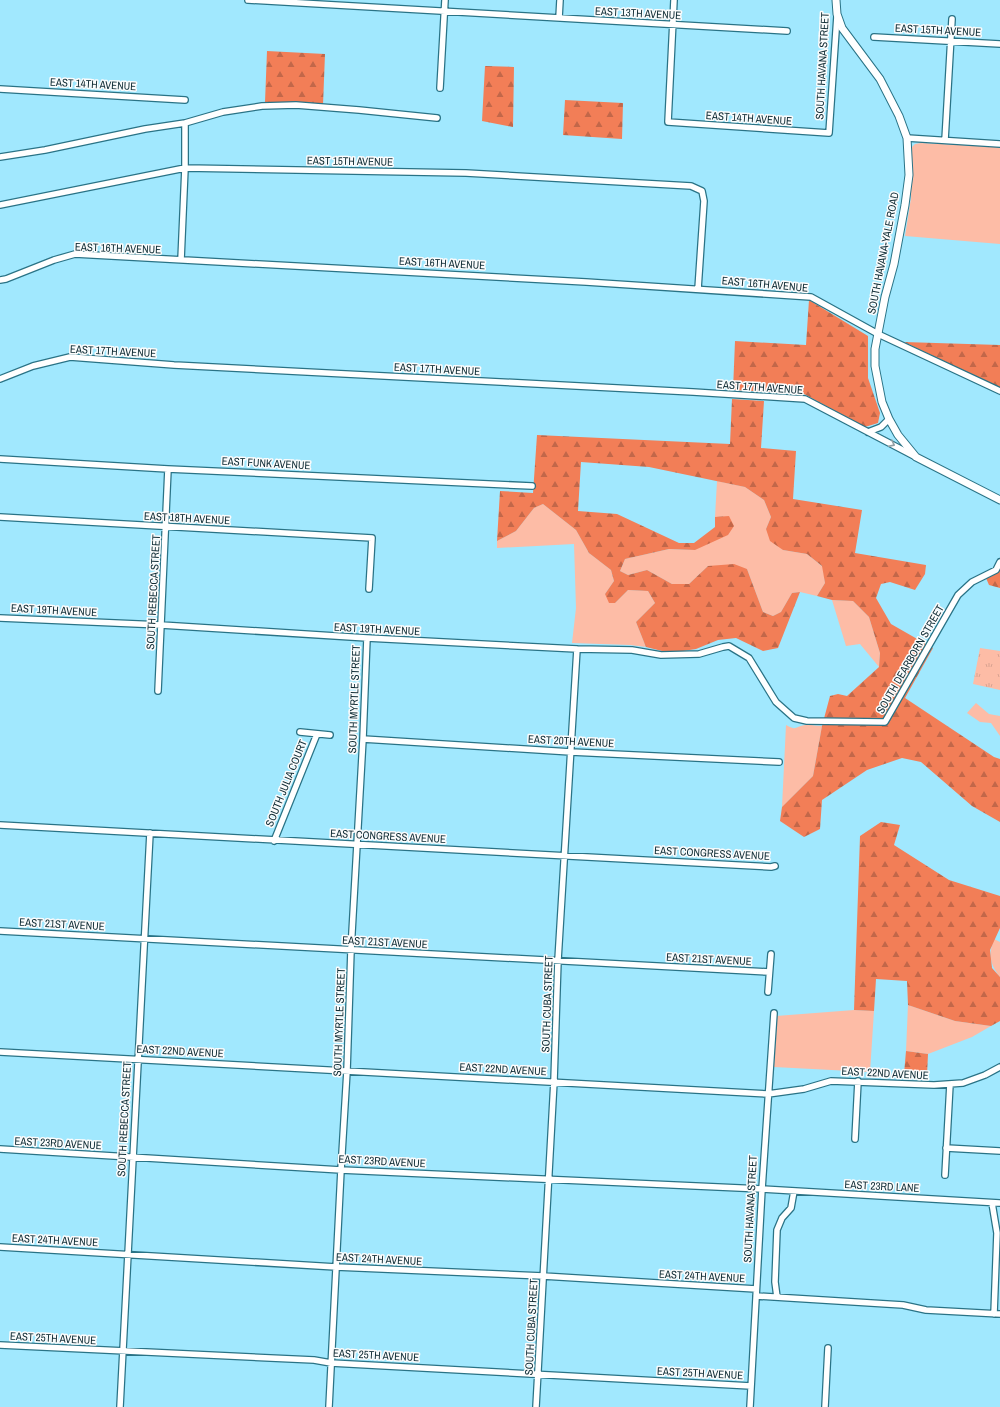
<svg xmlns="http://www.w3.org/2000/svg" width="1000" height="1407" viewBox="0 0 1000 1407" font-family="'Archivo Narrow',sans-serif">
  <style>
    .green { fill: #fdbca6 }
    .forest { fill: url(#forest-firs) }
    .park { fill: url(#park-tufts) }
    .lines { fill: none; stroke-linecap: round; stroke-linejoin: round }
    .minor-casing { stroke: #2a7386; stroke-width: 8 }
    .tertiary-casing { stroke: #2a7386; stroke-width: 9 }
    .minor { stroke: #fff; stroke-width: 5.5 }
    .tertiary { stroke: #fff; stroke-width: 7 }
    .oneway { stroke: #93a0a4 }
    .labels { text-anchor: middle; stroke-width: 3; stroke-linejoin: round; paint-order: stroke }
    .street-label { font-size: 11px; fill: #0f2c35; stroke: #fcfcfc }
  </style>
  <defs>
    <pattern id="forest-firs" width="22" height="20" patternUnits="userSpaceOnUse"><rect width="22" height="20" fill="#f27e57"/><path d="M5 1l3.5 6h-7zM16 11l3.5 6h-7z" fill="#c26749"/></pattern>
    <pattern id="park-tufts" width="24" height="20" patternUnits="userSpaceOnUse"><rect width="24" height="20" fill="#fdbca6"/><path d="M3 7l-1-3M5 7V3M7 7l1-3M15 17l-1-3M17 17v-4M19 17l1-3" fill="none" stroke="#d8a290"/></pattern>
  </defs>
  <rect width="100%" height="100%" fill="#a1e8fe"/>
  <path class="green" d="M921,143l79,4v97l-95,-8 6,-38v-50l4,-4z
    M717,481l28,6 19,13 7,17 -5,12 17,21 24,4 16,13 2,16 -8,13 -17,-4 -8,1 -11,19 -8,4 -10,-4 -16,-43 -39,-3 -19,18h-17l-25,-14 -19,5 -8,-4 5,-12 44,-10 26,1 34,-33h-14z
    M543,504l33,26 13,23 22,17 3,11 -9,13 10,9 13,-13 20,1 7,12 -19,19 10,25 -16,-2 -58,-2 4,-35 -2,-64 -77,4v-7l19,-10 18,-23z
    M832,600l21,1 16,16 11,36 -1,14 -19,-23 -14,2z
    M976,703l13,11 11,2v20l-9,-13 -11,-1 -13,-9z
    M786,725c11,6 8,2 19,0 5,-1 11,1 17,1l-9,50 -31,31z
    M994,939l6,3v35c-10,-13 -12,-22 -6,-38z
    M908,1005l47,16 36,5 -19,11 -44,17 -22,-3z
    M854,1010l20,1 -4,61 -96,-5 2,-51z"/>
  <path class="forest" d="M267,51l58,3 -2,51 -29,-3h-29z
    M485,66l29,1 -1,60 -31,-6z
    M565,100l58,3 -1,36 -59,-4z
    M809,300l59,36v42l12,35 -2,10 -13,4 -61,-33 -71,-4 2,-49 71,4z
    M904,342l96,3v43z
    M732,399l32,2 -3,47 35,3 -3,48 69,11 -7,43 71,12 -1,9 -10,16 -25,-8 -9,2 -5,14 15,26 42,24 -28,50 89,59 6,2v63l-28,-16 -51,-44 -19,-4 -35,12 -45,30 -2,29 -16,8 -24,-16 2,-14 31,-31 9,-50 8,-30 8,-2 9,2 32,-29 1,-14 -11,-36 -16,-16 -21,-1 -15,-4 8,-13 -3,-17 -15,-12 -24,-4 -13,-9 -4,-12 5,-12 -7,-17 -19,-13 -96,-20 -68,-5 -3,49 39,3 62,29h15l21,-16v-10l14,-1 5,10 -6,9 -33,15 -26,-1 -44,10 -5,12 8,4 19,-5 25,14h17l19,-18 26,-2 13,5 16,43 10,4 8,-4 11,-19 8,-1 -22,56 -15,3 -27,-13 -18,2 -22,9 -26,4 -24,-6 -10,-25 19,-19 -7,-12 -20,-1 -13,13h-6l-4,-9 9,-13 -3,-11 -22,-17 -13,-23 -33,-26 -9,4 -18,23 -19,10 3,-50 33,2 4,-58 193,9z
    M1000,568v20l-11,-3 -3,-7 11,-6z
    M881,822l19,3 -6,20 55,35 51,16v32l-10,22 2,18 8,9v44l-9,5 -36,-5 -47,-16 -1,-24 -31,-2 -2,32 -20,-1 6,-174z
    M906,1051l22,3 -1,21 -23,-1z"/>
  <path class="park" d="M980,648l20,3v39l-27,-6z"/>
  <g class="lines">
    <defs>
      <path id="minor" d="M248,0l539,31
        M674,0l-6,122 161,11 8,-117
        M559,18l1,-18
        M874,37l126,7
        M440,88l5,-88
        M0,89l185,11
        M907,138l93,6
        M945,140l7,-121
        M0,157l45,-7 100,-21 40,-6 38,-11 39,-6 34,-1 63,5 78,8
        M0,205l185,-37 281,5 225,13 11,5 2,10 -6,88
        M181,260l4,-92v-45
        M0,280l6,-1 48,-19 21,-6 511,28 225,15 67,37 122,57
        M0,379l33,-13 37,-9 104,8 519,27 112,7 109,57
        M868,432l13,-5 8,-8
        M0,459l168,10 364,17
        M0,517l372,21 -3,51
        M0,618l161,7 206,13 210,11 55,1 29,5 38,-1 24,-7 6,-1 20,12 27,44 18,16 13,3 78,1 73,-127 14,-13 24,-12 4,-8
        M158,691l10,-222
        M300,732l30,3
        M363,739l208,13 208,10
        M0,825l771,42 4,-1
        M274,841l43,-107
        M0,931l769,41
        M768,992l3,-38
        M0,1052l768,42 36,-5 27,-8 103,4 29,-2 22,-8 15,-8
        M855,1139l3,-58
        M946,1148l54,3
        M0,1149l341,21 421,19 238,14
        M945,1175l5,-91
        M992,1203l5,30 -3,81
        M0,1247l336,20 207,9 213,13
        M756,1296l147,9 23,5 74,4
        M777,1297l-2,-15 2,-52 5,-12 9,-10 3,-17
        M0,1345l314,15 17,3 420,23
        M120,1407l30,-574
        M329,1407l12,-237 6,-99 4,-121 12,-211 4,-101
        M536,1407l18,-326 4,-121 19,-311
        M750,1407l12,-218 12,-176
        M825,1407l3,-59"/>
      <path id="tertiary" d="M836,0l1,14 5,14 38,51 19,37 8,22 2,37 -4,30 -11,59 -9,33 -10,52v17l7,36 7,17 9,16 18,22 84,43"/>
    </defs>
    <use href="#minor" class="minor-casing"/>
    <use href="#tertiary" class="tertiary-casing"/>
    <use href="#minor" class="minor"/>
    <use href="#tertiary" class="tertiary"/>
  </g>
  <defs><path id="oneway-chevron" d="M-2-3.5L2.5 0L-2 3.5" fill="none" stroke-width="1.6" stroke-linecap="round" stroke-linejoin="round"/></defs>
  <use class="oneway" href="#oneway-chevron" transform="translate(892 444) rotate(27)"/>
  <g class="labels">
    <g class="street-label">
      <text transform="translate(638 13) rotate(3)" y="4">EAST 13TH AVENUE</text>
      <text transform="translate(938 30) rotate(3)" y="4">EAST 15TH AVENUE</text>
      <text transform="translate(822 66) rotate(-87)" y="4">SOUTH HAVANA STREET</text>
      <text transform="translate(93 84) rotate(3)" y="4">EAST 14TH AVENUE</text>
      <text transform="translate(749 118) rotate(4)" y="4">EAST 14TH AVENUE</text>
      <text transform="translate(350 161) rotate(1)" y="4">EAST 15TH AVENUE</text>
      <text transform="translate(118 248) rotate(2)" y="4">EAST 16TH AVENUE</text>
      <text transform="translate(883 253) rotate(-79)" y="4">SOUTH HAVANA-YALE ROAD</text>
      <text transform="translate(442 263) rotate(3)" y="4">EAST 16TH AVENUE</text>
      <text transform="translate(765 284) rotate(5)" y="4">EAST 16TH AVENUE</text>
      <text transform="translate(113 351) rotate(3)" y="4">EAST 17TH AVENUE</text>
      <text transform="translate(437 369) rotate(3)" y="4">EAST 17TH AVENUE</text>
      <text transform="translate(760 387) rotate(4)" y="4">EAST 17TH AVENUE</text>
      <text transform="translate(266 463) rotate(3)" y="4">EAST FUNK AVENUE</text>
      <text transform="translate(187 518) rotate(3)" y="4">EAST 18TH AVENUE</text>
      <text transform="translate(153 592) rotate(-87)" y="4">SOUTH REBECCA STREET</text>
      <text transform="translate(54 610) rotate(3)" y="4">EAST 19TH AVENUE</text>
      <text transform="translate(377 629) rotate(3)" y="4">EAST 19TH AVENUE</text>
      <text transform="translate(910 659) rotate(-60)" y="4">SOUTH DEARBORN STREET</text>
      <text transform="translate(354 699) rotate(-88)" y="4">SOUTH MYRTLE STREET</text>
      <text transform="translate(571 741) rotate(3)" y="4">EAST 20TH AVENUE</text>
      <text transform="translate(286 783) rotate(-68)" y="4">SOUTH JULIA COURT</text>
      <text transform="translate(388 836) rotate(3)" y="4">EAST CONGRESS AVENUE</text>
      <text transform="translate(712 853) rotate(3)" y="4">EAST CONGRESS AVENUE</text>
      <text transform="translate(62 924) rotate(3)" y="4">EAST 21ST AVENUE</text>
      <text transform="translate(385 942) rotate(3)" y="4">EAST 21ST AVENUE</text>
      <text transform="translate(709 959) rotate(3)" y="4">EAST 21ST AVENUE</text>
      <text transform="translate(547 1004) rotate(-88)" y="4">SOUTH CUBA STREET</text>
      <text transform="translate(339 1022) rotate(-88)" y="4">SOUTH MYRTLE STREET</text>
      <text transform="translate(180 1051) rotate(3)" y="4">EAST 22ND AVENUE</text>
      <text transform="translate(503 1069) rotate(3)" y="4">EAST 22ND AVENUE</text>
      <text transform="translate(885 1073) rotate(3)" y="4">EAST 22ND AVENUE</text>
      <text transform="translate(124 1119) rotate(-87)" y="4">SOUTH REBECCA STREET</text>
      <text transform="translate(58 1143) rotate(3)" y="4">EAST 23RD AVENUE</text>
      <text transform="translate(382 1161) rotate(3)" y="4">EAST 23RD AVENUE</text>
      <text transform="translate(882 1186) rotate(3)" y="4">EAST 23RD LANE</text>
      <text transform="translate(750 1209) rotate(-87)" y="4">SOUTH HAVANA STREET</text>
      <text transform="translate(55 1240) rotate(3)" y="4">EAST 24TH AVENUE</text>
      <text transform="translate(379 1259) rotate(3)" y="4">EAST 24TH AVENUE</text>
      <text transform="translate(702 1276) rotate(3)" y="4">EAST 24TH AVENUE</text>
      <text transform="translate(531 1327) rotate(-87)" y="4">SOUTH CUBA STREET</text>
      <text transform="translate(53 1338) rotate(3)" y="4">EAST 25TH AVENUE</text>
      <text transform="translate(376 1355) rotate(3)" y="4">EAST 25TH AVENUE</text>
      <text transform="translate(700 1373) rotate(3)" y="4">EAST 25TH AVENUE</text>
    </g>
  </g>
</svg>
